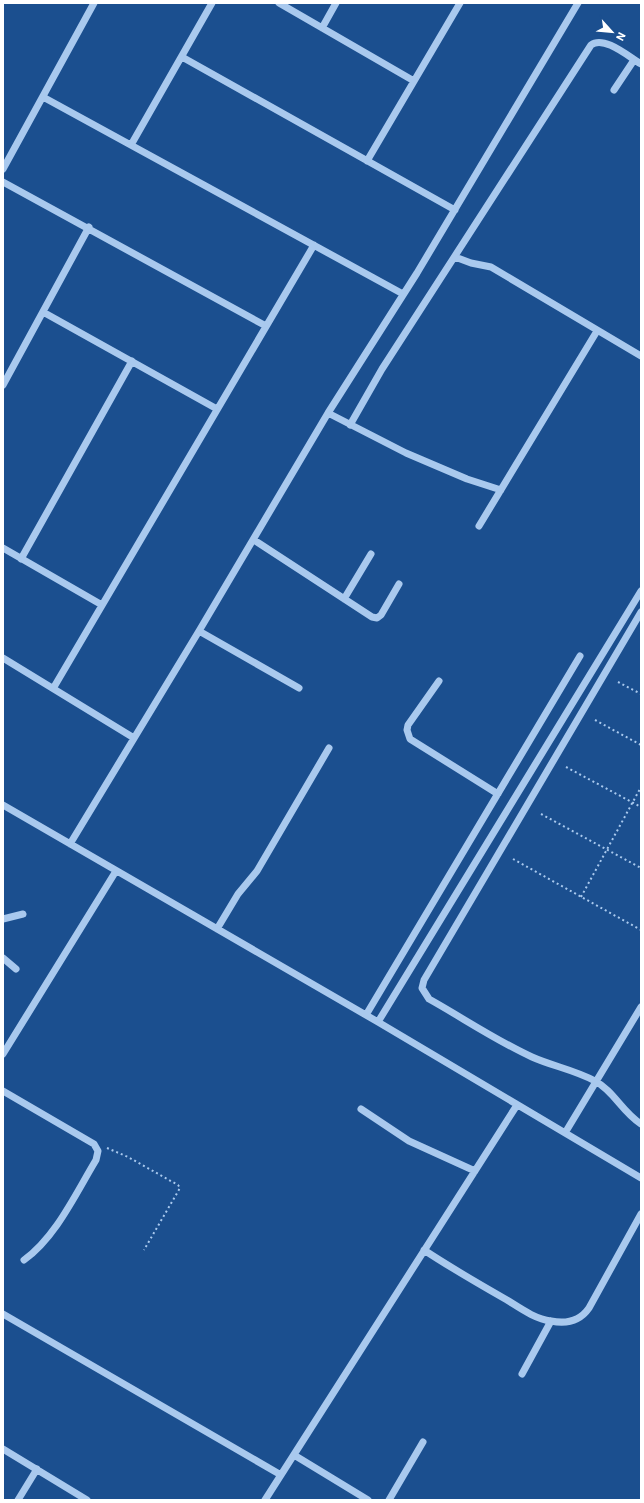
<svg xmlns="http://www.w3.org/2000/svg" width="644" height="1503" viewBox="0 0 644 1503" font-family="'IBM Plex Sans',sans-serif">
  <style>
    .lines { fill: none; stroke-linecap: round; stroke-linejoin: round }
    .path { stroke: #a9c9ee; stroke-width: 2; stroke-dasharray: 2 3; stroke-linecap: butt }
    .minor { stroke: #a9c9ee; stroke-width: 7 }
  </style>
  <rect width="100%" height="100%" fill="#1b4f8f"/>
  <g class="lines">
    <path class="path" d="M618,682l23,12
      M595,720l46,25
      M566,767l75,40
      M541,814l100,54
      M513,859l128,71
      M581,897l60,-110
      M107,1148l21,9 50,28 2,3 -36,62"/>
    <path class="minor" d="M279,3l135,78
      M322,28l14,-25
      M182,57l273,153
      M614,90l20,-30
      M43,97l360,197
      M131,145l81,-142
      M367,161l93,-158
      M3,169l91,-166
      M3,182l263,144
      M455,257l16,6 20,4 150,89
      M43,312l174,97
      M3,385l86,-158
      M328,413l78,40 61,26 34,11
      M350,425l32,-56 209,-324c13,-10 38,12 50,19
      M479,526l118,-195
      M254,540l118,77 5,1 4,-3 18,-31
      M3,548l99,57
      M21,559l111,-198
      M344,599l27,-45
      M641,612l-217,368 -2,8 7,11c34,19 68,42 103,58 20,9 43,13 63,24 19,10 27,31 46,43
      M199,631l100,57
      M3,658l131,80
      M439,681l-31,44 -1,5 3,9 88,55
      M54,687l260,-442
      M3,805l375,217 263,156
      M70,844l129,-213 129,-218 89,-140 161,-270
      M3,919l20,-5
      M217,929l21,-35 19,-23 72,-123
      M3,958l13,11
      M366,1015l214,-359
      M378,1022l263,-431
      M3,1054l113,-183
      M3,1091l91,53 4,7 -2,9c-20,33 -40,77 -72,100
      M361,1109l48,32 66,30
      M565,1133l76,-126
      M424,1250c27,18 55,34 83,50 13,8 28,19 44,21 15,3 29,0 38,-13l52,-94
      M3,1314l278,161
      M522,1374l29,-53
      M3,1449l84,51
      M294,1455l74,45
      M18,1500l19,-31
      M265,1500l252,-395
      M389,1500l34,-58"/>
  </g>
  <rect width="644" height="1503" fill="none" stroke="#ffffff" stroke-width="8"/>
  <g transform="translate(612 32) rotate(117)" stroke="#1b4f8f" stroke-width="3" paint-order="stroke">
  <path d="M0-3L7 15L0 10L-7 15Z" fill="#ffffff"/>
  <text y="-6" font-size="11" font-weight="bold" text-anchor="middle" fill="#ffffff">N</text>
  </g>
</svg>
